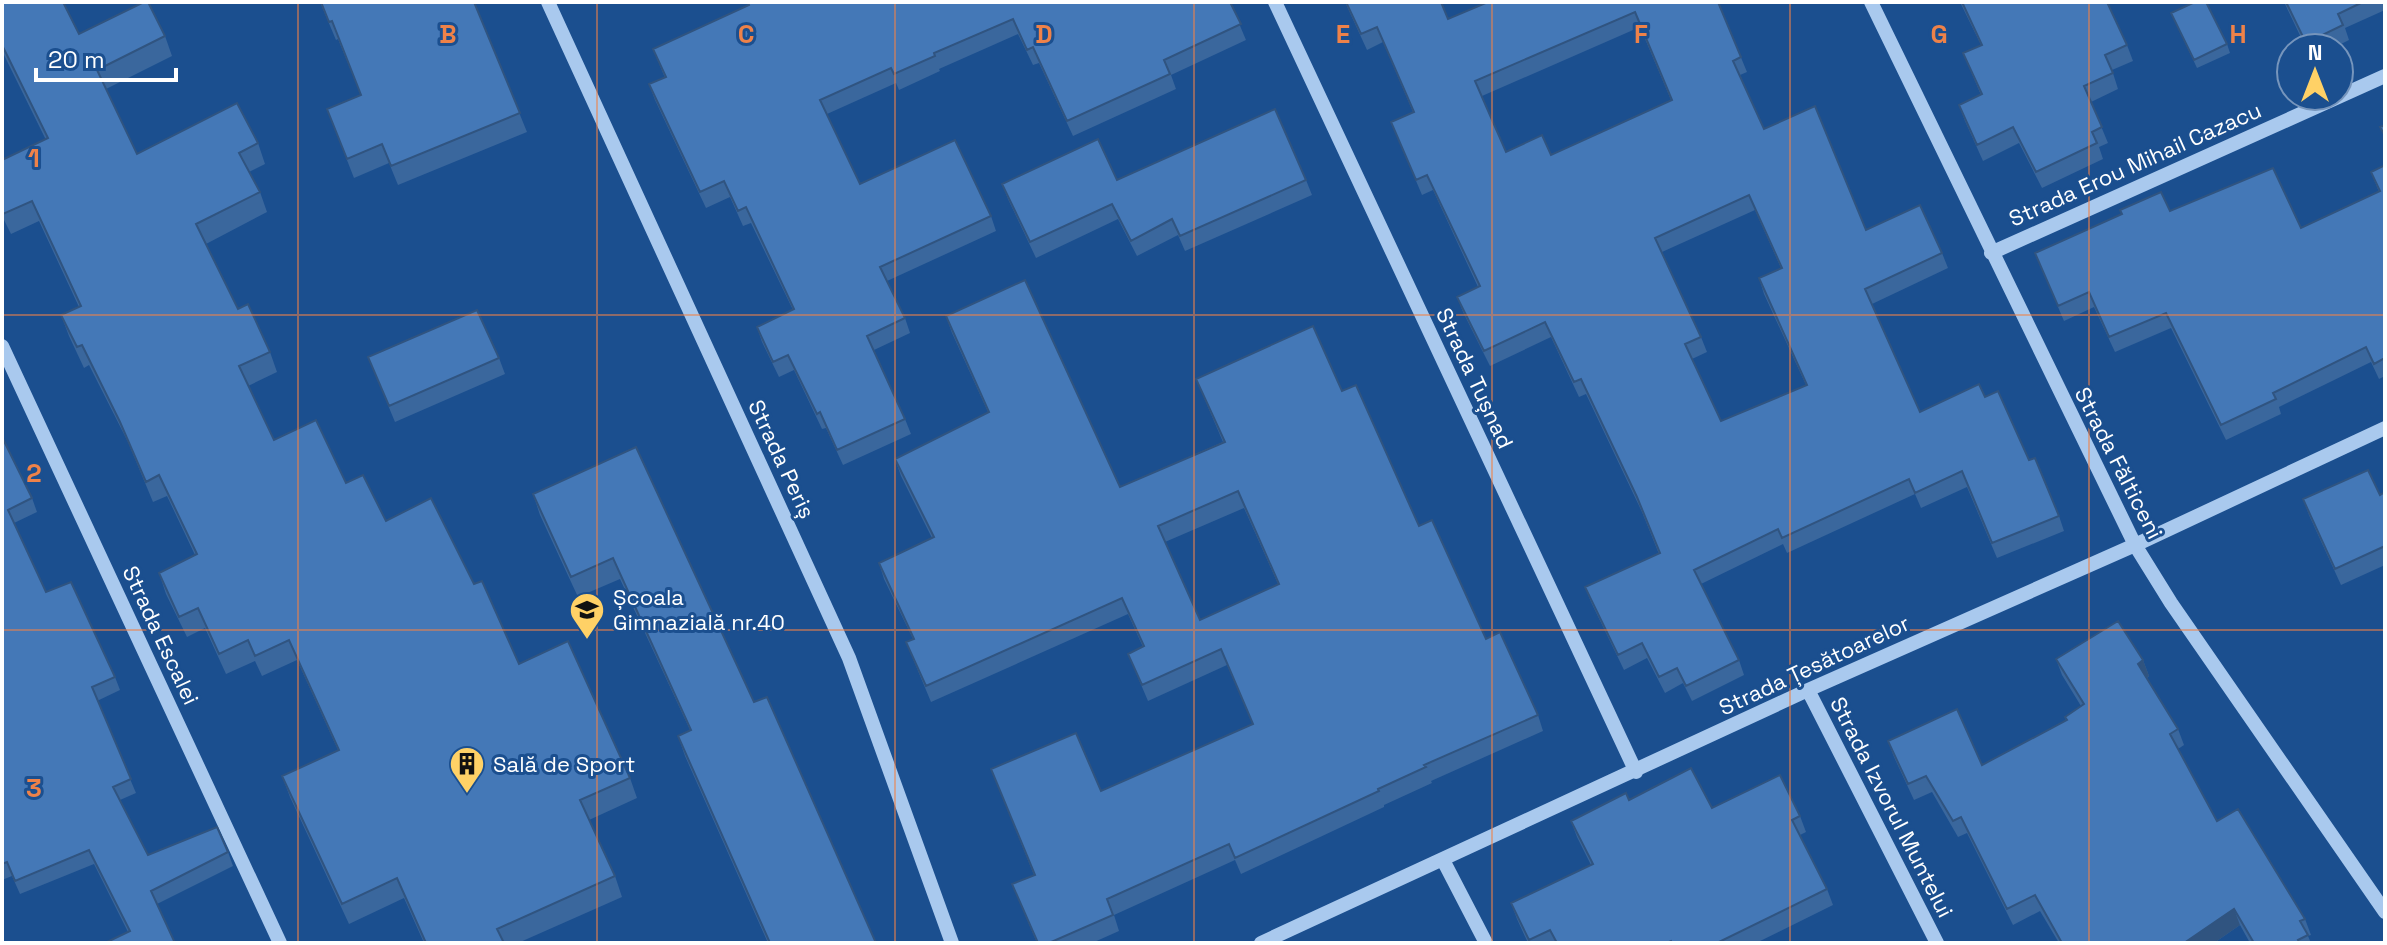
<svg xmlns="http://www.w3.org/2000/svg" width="2387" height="945" viewBox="0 0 2387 945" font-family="'Space Grotesk',sans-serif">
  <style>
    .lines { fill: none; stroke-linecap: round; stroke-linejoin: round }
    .minor { stroke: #a9c9ee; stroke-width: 14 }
    .wall { fill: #3a679d; fill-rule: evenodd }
    .shaded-wall { fill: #305480 }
    .building { fill: #4478b7; stroke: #305480; stroke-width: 2; fill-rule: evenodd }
    .grid { fill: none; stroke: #ee8249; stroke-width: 2; stroke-opacity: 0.55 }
    .labels { text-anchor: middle; stroke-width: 6; stroke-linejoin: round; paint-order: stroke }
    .street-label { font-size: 22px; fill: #fff; stroke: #1b4f8f }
    .poi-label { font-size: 22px; fill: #fff; stroke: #1b4f8f; text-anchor: start }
    .grid-label { font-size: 26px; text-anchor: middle; font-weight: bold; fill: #ee8249; stroke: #1b4f8f; stroke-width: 6; stroke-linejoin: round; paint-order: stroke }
  </style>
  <rect width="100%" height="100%" fill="#1b4f8f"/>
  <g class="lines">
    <path class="minor" d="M548,2l301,656 103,285
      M1275,2l361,770
      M1871,2l264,543 36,58 214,309
      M1991,253l394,-177
      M2,346l278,597
      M1808,690l129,253
      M1443,860l43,83
      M1261,943l547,-253 327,-145 250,-117"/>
  </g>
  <path class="wall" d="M2,2l77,32 86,2 7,20 -66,33 31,65 121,-11 7,21 -16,8 11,20 7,20 -61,32 32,65 32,43 7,20 -29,14 26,54 72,43 40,38 88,63 45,80 111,114 7,20 -48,22 26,56 7,21 -104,46h-94l-20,-45 -55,26 -59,-127 -8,-21 56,-26 -41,-90 -35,16 -7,-15 -29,13 -21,-46 -18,9 -21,-43 -7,-21 36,-18 -28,-59 -14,6 -25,-60 -39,-77 -5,3 -15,-32 -8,-21 18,-8 -40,-86 -28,13 -9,-18v-56l44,-20 -44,-89z
    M320,2h154l53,130 -129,53 -9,-22 -35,15 -27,-69 34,-14 -23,-56 -2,1z
    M747,2h483l16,38 -75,35 5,14 -103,47 -34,-73 -6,2 -15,-31 -79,35 1,2 -41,19 -3,-7 -69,31 33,70 131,32 5,15 -109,50 18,37 5,15 -36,17 31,69 6,15 -68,31 -17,-37 -4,1 -28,-59 -15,7 -17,-35 -5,-15 36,-17 -42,-87 -8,3 -13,-29 -24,11 -51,-108 -6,-16 16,-6 -12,-29 95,-44z
    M1345,2h96l7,17 270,-17 29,70 -7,3 24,54 102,101 76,23 6,15 -76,36 48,108 65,-15 44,63 30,56 5,15 -67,27 -30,-71 -46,21 -6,-14 -128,59 -4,-9 -82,40 38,76 5,15 -52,26 -9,-18 -18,10 -18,-35 -23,12 -33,-68 -6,-15 74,-33 -17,-42 -56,-118 -7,3 -28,-60 -61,29 -27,-54 -6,-15 21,-10 -45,-97 -11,5 -31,-73 22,-10 -30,-70 -16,8zM1640,27l31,73 -120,55 -45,-3 -24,-56zM1755,210l26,58 -22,10 5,16 42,91 -85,36 -29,-62 15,-7 -6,-15 -39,-85z
    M1960,2h147l20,43 6,16 -21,9 6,19 -27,13 17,41 -9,4 4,12 -61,29 -23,-45 -36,18 -18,-40 -6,-16 22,-10 -18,-42 18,-8z
    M2284,2h101v8l-40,18 4,12 -16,8h-27z
    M2171,13l56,31 3,9 -33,15z
    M2385,165v211l-6,3 -8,-17 -92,45 2,7 -55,26 -55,-112 -56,24 -21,-45 -30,14 -29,-68 135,-42 131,17 78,-36 -8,-20z
    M1117,180h189l6,15 -127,56 -7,-16 -41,21 -19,-37 -82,39 -28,-59 -6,-15z
    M946,316l174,171 103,-45 -27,-63 146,12 77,135 67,113 52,76 5,16 -112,50 1,2 -48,22v2l-143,67 -6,-14 -121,55 5,16 -27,12h-55l-25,-59 22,-9 -43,-106 110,22 152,-67 -26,-59 -79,36 -20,-47 15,-7 -15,-33 -197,88 -25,-60 7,-3 -29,-60 -5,-16 53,-25 -31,-62 -6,-17 93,-47 -36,-79zM1244,508l34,76 -78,36 -35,-78z
    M368,357l131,1 6,16 -110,48z
    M2,437l30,61 5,14 -23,11 32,69 69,85 5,13 -23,11 39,92 -16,7 28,55 80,-3 5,14 -76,38 -29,28 -34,-68 -74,30 -8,-18 -10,4z
    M636,447l118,255 122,241h-108l-83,-187 -7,-20 12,-6 -70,-151 -42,18 -38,-82 -7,-21z
    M2385,492v73l-44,20 -32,-70 -6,-16 77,-4z
    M2056,659l87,1 6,16 -2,2 31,51 6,16 -6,4 39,72 88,98 6,16 -3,1 3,7h-61l-10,-18 -26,18h-155l-19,-32 -27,14 -46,-92 -9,4 -26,-45 -18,8 -20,-43 -6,-16 94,24 84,-44 -1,-4 16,-11 -19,-31z
    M1629,800l171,16 6,16 -6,3 27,54 6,16 -77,38h-228l-11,-24 -6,-16 80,-38 -14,-28 -6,-16z"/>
  <path class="shaded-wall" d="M2143,660l6,16 -5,3 -6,-15z
    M2234,909l6,16 -26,18h-30z"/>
  <path class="building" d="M2,2h61l16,32 65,-32h4l17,34 -68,34 40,84 100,-51 21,40 -19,10 21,39 -64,32 42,85 10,-5 22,48 -31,14 35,74 42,-20 30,63 17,-8 23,46 45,-23 43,86 8,-3 37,83 49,-23 62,137 -50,22 35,76 -118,53 7,14h-78l-29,-65 -55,26 -60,-128 57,-26 -50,-110 -34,16 -7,-16 -29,14 -21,-46 -19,9 -20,-44 38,-19 -38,-79 -13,7 -26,-60 -38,-77 -5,2 -16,-32 20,-9 -49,-105 -29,13 -1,-3v-51l46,-22 -46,-93z
    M321,2h153l46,111 -129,53 -9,-22 -35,15 -20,-50 34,-14 -29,-74 -3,1z
    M748,2h482l11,22 -77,36 6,14 -103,47 -34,-74 -6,3 -14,-31 -79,34 1,3 -41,18 -3,-6 -71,32 40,84 95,-44 36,76 -111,51 25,51 -38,18 38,83 -68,31 -17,-38 -3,2 -29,-59 -15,7 -16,-35 37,-18 -48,-102 -8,4 -14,-30 -24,11 -51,-108 17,-7 -13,-28 96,-44z
    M1346,2h95l7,17 40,-17h230l23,55 -8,4 31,68 51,-23 51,124 54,-25 22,48 -77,36 55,123 59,-28 6,13 13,-6 31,69 6,-2 24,58 -67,27 -30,-72 -47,22 -6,-14 -127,59 -4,-9 -84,41 45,90 -53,26 -9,-18 -18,9 -17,-34 -24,12 -33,-68 75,-34 -23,-56 -56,-118 -7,3 -29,-60 -61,29 -27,-54 23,-11 -53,-111 -11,5 -25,-58 23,-10 -37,-85 -16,7zM1635,12l37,88 -121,55 -9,-20 -36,17 -31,-71zM1749,195l33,73 -23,10 48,107 -86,36 -36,-77 16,-7 -46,-99z
    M1962,2h145l20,43 -22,10 8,18 -29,13 18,41 -10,5 5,11 -61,29 -23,-45 -36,18 -18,-40 23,-11 -19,-41 19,-8z
    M2195,2h11l21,42 -33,16 -23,-47z
    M2286,2h77l-25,12 5,11 -37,18z
    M1275,109l31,71 -126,56 -8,-17 -41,22 -19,-37 -82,38 -28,-58 96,-45 19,41z
    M2385,125v11l-5,-9z
    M2385,165v193l-11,6 -8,-17 -93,46 3,6 -55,26 -55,-112 -57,24 -20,-45 -31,14 -23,-53 87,-39 -2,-4 41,-18 9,19 103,-43 28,60 79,-37 -9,-19z
    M1025,280l95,207 105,-45 -29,-63 117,-53 29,65 14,-6 63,141 13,-6 54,119 14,-7 38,83 -114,50 2,2 -48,22 1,2 -144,67 -6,-14 -122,55 6,16 -64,28h-11l-26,-59 23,-9 -44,-106 85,-36 25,58 152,-67 -32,-75 -79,36 -14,-31 16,-8 -22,-48 -196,88 -20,-44 8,-3 -35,-76 55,-26 -39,-78 94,-47 -43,-96zM1238,491l41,93 -79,36 -42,-94z
    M477,310l22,48 -110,48 -21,-49z
    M2,437l30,61 -24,12 38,82 25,-10 44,95 -23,10 39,92 -18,8 35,68 69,-28 11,25 -77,39 24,52h-70l25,-12 -41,-81 -74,31 -8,-19 -5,2z
    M636,447l118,255 13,-5 109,246h-106l-92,-207 13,-6 -78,-172 -42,19 -38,-83z
    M2368,470l12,25 5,-3v54l-50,23 -32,-70z
    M2118,621l25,39 -5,4 40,65 -8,5 47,87 21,-12 67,110 -5,2 8,14 -10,5 2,3h-46l-20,-34 -50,34h-122l-27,-48 -28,14 -46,-92 -8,4 -27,-45 -18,8 -20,-43 69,-32 25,56 85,-45 -2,-3 19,-13 -28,-45z
    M1691,768l21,40 68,-33 20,41 -8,4 35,69 -110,54h-45l-1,-2 -4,2h-110l-7,-13 -21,10 -18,-37 82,-39 -22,-43 55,-28 3,7z"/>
  <path class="grid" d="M298,2v941M597,2v941M895,2v941M1194,2v941M1492,2v941M1790,2v941M2089,2v941M2,315h2383M2,630h2383"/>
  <defs>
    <symbol id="school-pin" viewBox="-11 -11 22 30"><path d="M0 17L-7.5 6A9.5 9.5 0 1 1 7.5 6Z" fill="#ffd166" stroke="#1b4f8f"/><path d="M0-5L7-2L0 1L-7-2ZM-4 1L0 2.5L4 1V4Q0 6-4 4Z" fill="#111"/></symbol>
    <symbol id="building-pin" viewBox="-11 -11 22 30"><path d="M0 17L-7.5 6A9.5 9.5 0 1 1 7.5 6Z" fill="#ffd166" stroke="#1b4f8f"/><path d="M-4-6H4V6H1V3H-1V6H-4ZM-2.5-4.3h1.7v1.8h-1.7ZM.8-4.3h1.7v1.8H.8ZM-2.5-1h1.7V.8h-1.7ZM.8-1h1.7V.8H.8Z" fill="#111"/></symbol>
  </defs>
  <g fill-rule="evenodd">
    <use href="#school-pin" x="567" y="590" width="40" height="54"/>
    <use href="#building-pin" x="447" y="744" width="40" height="54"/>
  </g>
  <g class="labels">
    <g class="street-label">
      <text transform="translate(2135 164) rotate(-24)" y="8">Strada Erou Mihail Cazacu</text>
      <text transform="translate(1475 378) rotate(65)" y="8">Strada Tușnad</text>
      <text transform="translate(782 459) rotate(65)" y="8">Strada Periș</text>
      <text transform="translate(2119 463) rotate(63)" y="8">Strada Fălticeni</text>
      <text transform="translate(161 635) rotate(65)" y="8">Strada Escalei</text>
      <text transform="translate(1814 665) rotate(-25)" y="8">Strada Țesătoarelor</text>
      <text transform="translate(1892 807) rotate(63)" y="8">Strada Izvorul Muntelui</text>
    </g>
    <g class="poi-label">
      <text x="613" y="605">Școala<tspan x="613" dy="25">Gimnazială nr.40</tspan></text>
      <text x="493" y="772">Sală de Sport</text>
    </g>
  </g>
  <g class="grid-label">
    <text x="448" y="43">B</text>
    <text x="746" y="43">C</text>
    <text x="1044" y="43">D</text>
    <text x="1343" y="43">E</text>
    <text x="1641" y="43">F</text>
    <text x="1939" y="43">G</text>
    <text x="2238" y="43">H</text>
    <text x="34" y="167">1</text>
    <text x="34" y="482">2</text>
    <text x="34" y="797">3</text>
  </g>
  <rect width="2387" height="945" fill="none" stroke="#ffffff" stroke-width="8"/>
  <g transform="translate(2315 72)"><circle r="38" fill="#1b4f8f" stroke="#7695bc" stroke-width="2"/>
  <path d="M0-6L14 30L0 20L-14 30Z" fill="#ffd166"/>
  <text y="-12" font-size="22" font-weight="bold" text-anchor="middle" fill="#ffffff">N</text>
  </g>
  <path d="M36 68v12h140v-12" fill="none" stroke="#ffffff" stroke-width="4"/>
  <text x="48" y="68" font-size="24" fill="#ffffff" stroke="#1b4f8f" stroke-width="6" paint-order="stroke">20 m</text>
</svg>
